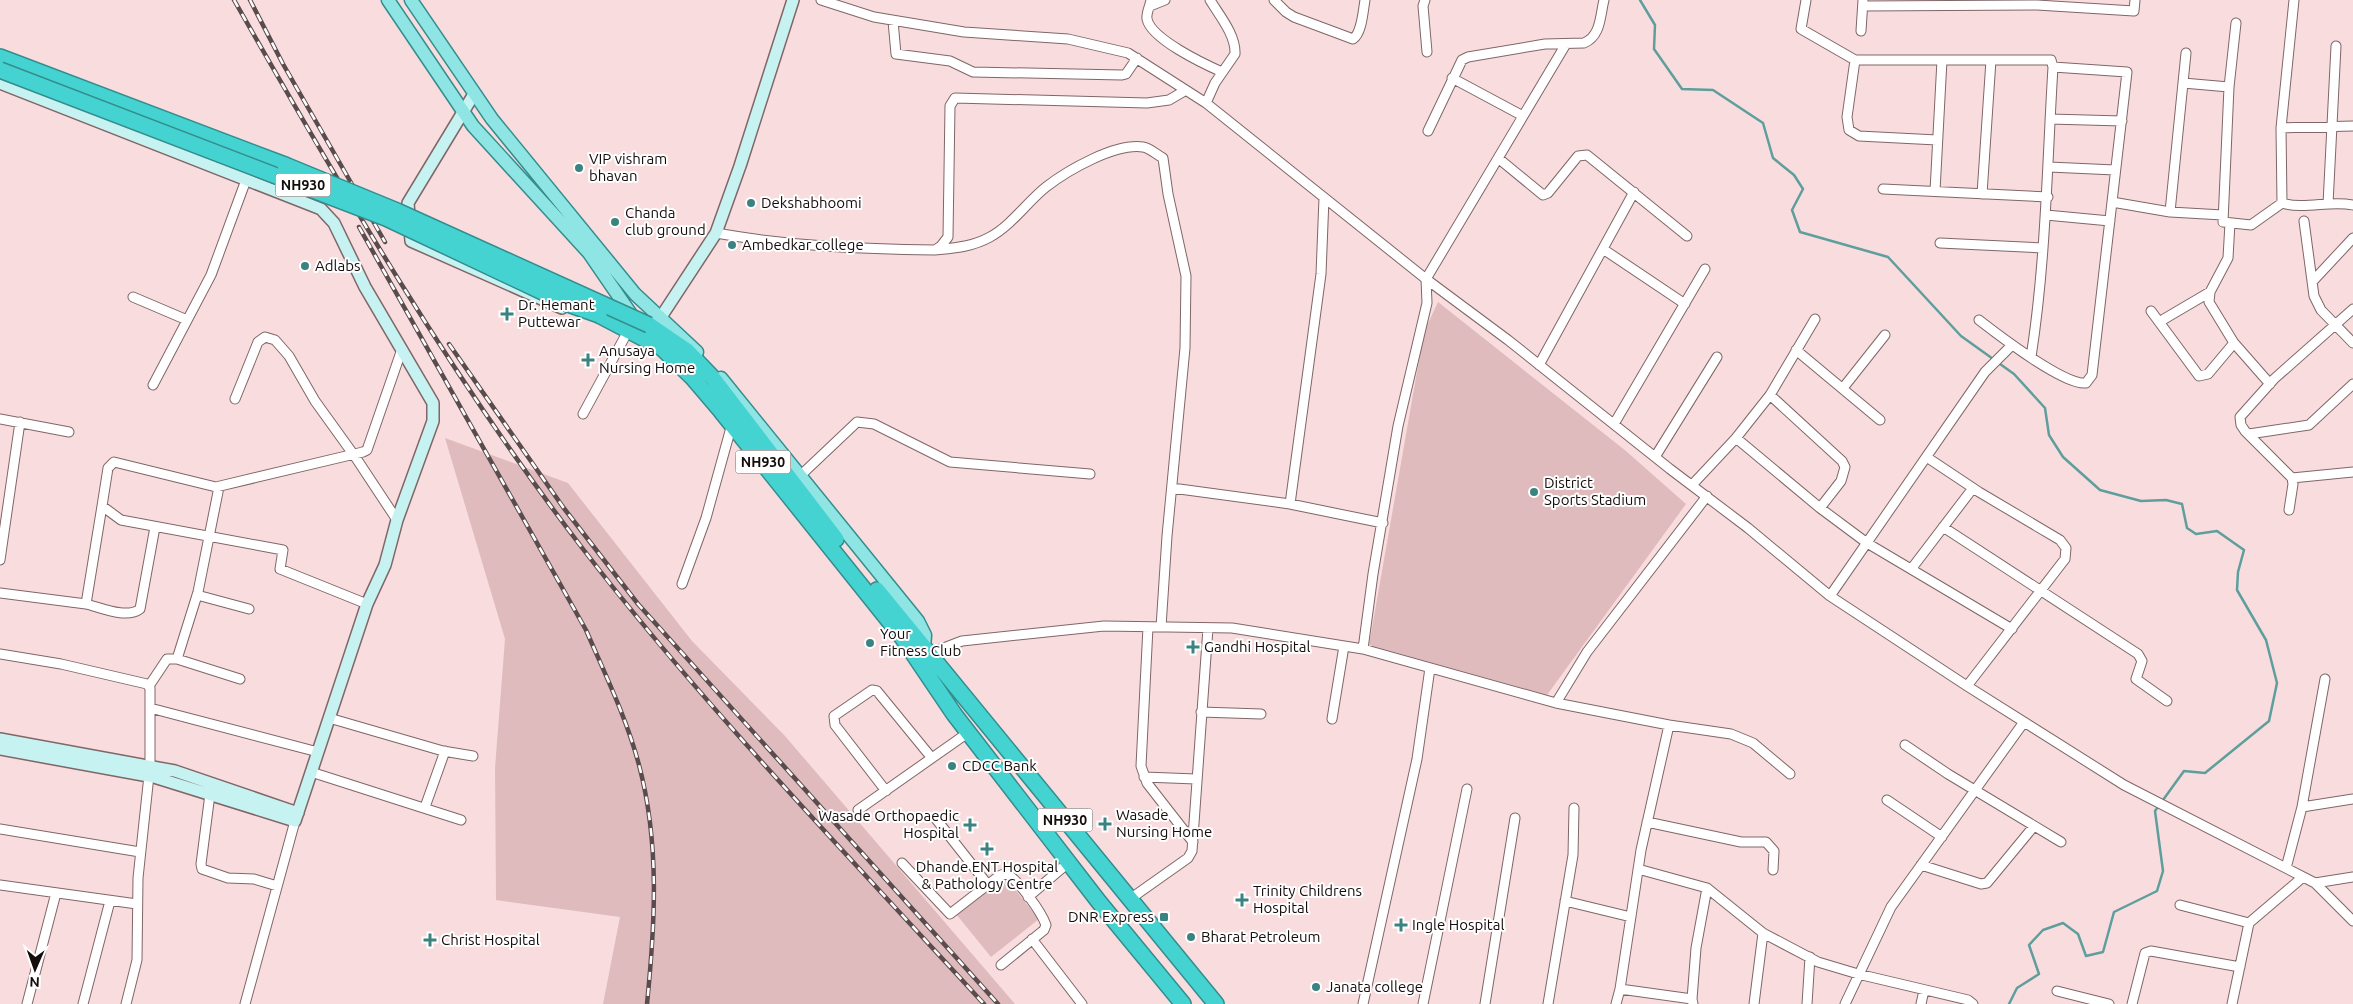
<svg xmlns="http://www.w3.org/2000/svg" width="2353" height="1004" viewBox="0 0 2353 1004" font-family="Ubuntu,sans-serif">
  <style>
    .green { fill: #e0bbbd }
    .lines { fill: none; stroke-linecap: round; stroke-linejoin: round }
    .stream { stroke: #5e9e9d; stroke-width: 2.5 }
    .street-casing { stroke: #7f6667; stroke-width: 11 }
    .secondary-casing { stroke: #7f6667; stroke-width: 14 }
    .primary-casing { stroke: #348d8d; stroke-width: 15 }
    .highway-casing { stroke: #348d8d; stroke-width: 18 }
    .street { stroke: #fff; stroke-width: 9 }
    .secondary { stroke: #c7f2f2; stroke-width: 11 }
    .primary { stroke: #8fe5e4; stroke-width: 12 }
    .highway { stroke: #45d3d2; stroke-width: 15 }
    .rail-casing { stroke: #5a4b4c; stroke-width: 4.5 }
    .rail { stroke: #fff; stroke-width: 2.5; stroke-dasharray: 8; stroke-linecap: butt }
    .highway-bridge-casing { stroke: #348d8d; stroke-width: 18; stroke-linecap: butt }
    .highway-bridge { stroke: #45d3d2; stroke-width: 15 }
    .poi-dot { fill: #3a8381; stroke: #fff; stroke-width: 2 }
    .labels { text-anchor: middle; stroke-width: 4; stroke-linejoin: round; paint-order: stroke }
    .shield { fill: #fff; stroke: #5b5555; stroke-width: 1 }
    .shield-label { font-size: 14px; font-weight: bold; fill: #150c0c }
    .poi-label { font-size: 15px; fill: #150c0c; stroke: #fff; text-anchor: start }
  </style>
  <rect width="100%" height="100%" fill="#f9ddde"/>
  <path class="green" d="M1438,302l188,149 60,53 -139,191 -178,-50 55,-313z
    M445,438l123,45 124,158 93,95 230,268h-412l17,-87 -124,-17 -1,-132 10,-129z
    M1004,876l35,43 -48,38 -35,-43z"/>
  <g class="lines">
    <path class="stream" d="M1640,0l15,25 -1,24 28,40 31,1 50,33 10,35 21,17 9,14 -11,21 8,22 88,25 73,79 53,38 31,34 4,27 14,22 37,33 41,11 25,-1 16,4 5,24 9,6 21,-3 27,19 -6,22 -1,18 29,50 11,43 -8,38 -64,52 -21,-2 -29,40 8,60 -6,20 -43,21 -11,40 -17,4 -8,-22 -15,-11 -20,7 -14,15 10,29 -22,14 -8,16"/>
    <defs>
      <path id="street" d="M821,0l53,17 90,15 104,7 60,14 78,50 220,176 82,61 162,129 78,59 82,68 137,90 157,99 191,98 38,38
        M1151,0c-1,6 -5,13 -4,19 4,20 57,45 75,53
        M1274,0l12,12 8,5 59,22c9,-6 10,-28 12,-39
        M1425,0l-2,6 4,46
        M1806,0l-5,29 54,31h196l2,7c-6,97 -7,194 -22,290
        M1150,6l15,-6
        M1863,6l174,-1 97,6 1,-11
        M893,21l3,33 54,7 23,11 149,3 4,-1 11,-16
        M2236,23l-7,64 -6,135 28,3 31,-22 -1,-75 13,-128
        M1861,31l2,-31
        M1855,60l-8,57 2,13 10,6 78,4
        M1452,78l71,38
        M2183,83l46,4
        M1206,103l9,-20 20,-29c1,-19 -16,-39 -25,-54
        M2050,119l72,2
        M2281,128l72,-2
        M1428,131l34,-71 6,-3 77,-13 39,-1c17,-7 16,-27 20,-43
        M1498,158l45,37 5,-2 30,-37 9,-1 100,81
        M2049,167l66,3
        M1883,189l165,8
        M1935,191l7,-131
        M1982,194l9,-134
        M2112,202l58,10 53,3
        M2282,203c23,7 48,-3 71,2
        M2328,204l8,-158
        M2170,212l16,-159
        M2046,215l64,6
        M2304,221l10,75 7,14 32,33
        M2230,223l-2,35 -18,34 -1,10 25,41 36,41
        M716,233c73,13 145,16 219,17l6,-4 7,-9 2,-131 5,-8 192,5 22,-3 17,-10
        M1940,243l103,5
        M1603,249l82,55
        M935,250c19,-2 37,-3 55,-13 22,-12 37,-35 56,-50 22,-17 69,-44 97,-40 7,1 14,8 20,11l5,36 18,82 -1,72 -18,188 -6,91
        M2312,282l41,-44
        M133,297l54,23
        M2151,311l48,65 9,-2 26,-31
        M1979,320c18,14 86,66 107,63l6,-8 35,-303 -74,-5
        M2159,322l51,-30
        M1796,350l84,70
        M1539,365l95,-173
        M153,385l58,-110 35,-95
        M1843,388l42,-53
        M1770,395l72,66 3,6 -4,14 -21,27
        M235,399l23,-57 7,-5 10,3 14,16 26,45 41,57 41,62
        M583,414l45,-83
        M0,419l69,13
        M1614,424l91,-155
        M2249,434l60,-9 44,-41
        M1736,438l84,70 47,35 145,86
        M1655,457l62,-100
        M1928,458l51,34 81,48 6,8 -1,11 -98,127
        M801,475l56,-53 17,2 76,38 140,12
        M2292,478l61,-6
        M1692,485l44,-47 34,-43 45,-76
        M1172,488l118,16 93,19
        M1290,504l31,-230 3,-76
        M102,506l6,-38 6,-6 102,25 147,-35 4,-2 35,-101
        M2289,510l4,-26 -1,-6 -47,-47 -4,-6 -1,-8 34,-38 79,-70
        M1943,527l195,127 4,7 -6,18 31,22
        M0,560l20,-138
        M1912,568l61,-80
        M682,584l24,-66 26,-94
        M0,593l86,11 16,-98 19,14 162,30 -3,19 87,35
        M197,595l52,14
        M1830,596l155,-224 26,-26
        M86,604c16,4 41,15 54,5l15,-82
        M1148,627l-7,139 6,17 46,59
        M1363,649l10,-75 25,-148 29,-123 -1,-24 140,-235
        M0,654l61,10 86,20 3,4v78l-12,112 -1,82 -11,44
        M928,654l34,-13 142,-15 128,2 131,21 193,54 31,-51 120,-156
        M177,659l21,-67 21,-105
        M149,686l18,-27h10l63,20
        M1556,703l113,22 62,9 22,9 37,31
        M150,708l168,44
        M1201,712l60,2
        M329,718l114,33 30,5
        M1332,719l12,-73
        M1905,745l43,29 113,68
        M311,772l150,48
        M1144,777l52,2
        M886,791l-51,-66 -1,-9 38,-26 5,1 54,66
        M210,794l-9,70 1,5 26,9 26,1 23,7
        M1887,800l55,37
        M425,807l20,-56
        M2302,807l23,-128
        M858,810l111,-78
        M936,819l52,66
        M1647,822l94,20h25l8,9 -1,19
        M0,829l140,23
        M902,863l48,51 49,-38 7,-3c13,8 35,38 40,52l-2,5 -43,35
        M1921,865l60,19 6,-1 47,-57
        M2286,868l16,-61 51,-8
        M1638,869l69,19 56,45 55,29 40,12 110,26 5,4
        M2315,883l38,-6
        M0,885l137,19
        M1028,897l40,-34
        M1130,899l58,-41 4,-7 16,-223
        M1565,901l66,16
        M2180,905l69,18
        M1032,939l50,65
        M1620,989l21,-139 28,-125
        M2057,991l52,13
        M1692,999l4,-51 11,-60
        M27,1004l29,-111
        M83,1004l27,-103
        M245,1004l50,-183
        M1363,1004l54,-245 13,-91
        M1423,1004l44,-215
        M1485,1004l30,-186
        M1548,1004l25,-149 1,-47
        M1616,1004l4,-15 72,10 1,5
        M1754,1004l9,-71
        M1807,1004l3,-47
        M1845,1004l46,-97 133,-185
        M1921,1004l3,-14
        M2132,1004l13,-51 6,-2 89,16
        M2232,1004l17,-81 54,-46"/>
      <path id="secondary" d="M0,83l321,126 13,14 31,64 68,116v18l-36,99 -12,45 -18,39 -72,217 -141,-44 -154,-28
        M474,94l-66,109 3,38 151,67
        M661,317l55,-84 24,-67 53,-166
        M0,739l175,32 123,42"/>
      <path id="primary" d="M388,0l85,126 116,127 46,67
        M411,0l81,119 143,175 62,58
        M721,378l197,243 7,14 -1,14"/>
      <path id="highway" d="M0,57l285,108
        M599,315l63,33 30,29 29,34 181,226 52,77 145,188 84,102
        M649,325l38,26 25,26 124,162
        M877,590l339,414"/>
    </defs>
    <use href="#street" class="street-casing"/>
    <use href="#secondary" class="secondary-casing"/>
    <use href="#primary" class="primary-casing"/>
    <use href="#highway" class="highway-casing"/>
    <use href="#street" class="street"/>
    <use href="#secondary" class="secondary"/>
    <use href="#primary" class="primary"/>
    <use href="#highway" class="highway"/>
    <defs>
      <path id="rail" d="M234,0c107,188 217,377 349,549 123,160 265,306 401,455
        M250,0l33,64 102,178
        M359,227l227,403c19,44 41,89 53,135 21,79 16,159 8,239
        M449,344l114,163 75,97 360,400"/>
    </defs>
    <use href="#rail" class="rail-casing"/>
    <use href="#rail" class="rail"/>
    <defs>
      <path id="highway-bridge" d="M0,70l386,148 182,86 31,11
        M285,165l112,46 252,114"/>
    </defs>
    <use href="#highway-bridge" class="highway-bridge-casing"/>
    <use href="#highway-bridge" class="highway-bridge"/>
  </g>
  <g class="poi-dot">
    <circle cx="579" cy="168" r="5"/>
    <circle cx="751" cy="203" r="5"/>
    <circle cx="615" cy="222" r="5"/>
    <circle cx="732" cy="245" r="5"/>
    <circle cx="305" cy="266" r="5"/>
    <path d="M504.5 306.5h5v5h5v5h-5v5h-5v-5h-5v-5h5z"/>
    <path d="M585.5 352.5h5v5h5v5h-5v5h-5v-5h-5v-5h5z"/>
    <circle cx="1534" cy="492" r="5"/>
    <circle cx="870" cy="643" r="5"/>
    <path d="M1190.5 639.5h5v5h5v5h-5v5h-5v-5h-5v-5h5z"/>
    <circle cx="952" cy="766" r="5"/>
    <path d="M1102.5 816.5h5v5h5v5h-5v5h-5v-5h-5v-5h5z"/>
    <path d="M967.5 817.5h5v5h5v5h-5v5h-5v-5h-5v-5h5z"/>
    <path d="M984.5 841.5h5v5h5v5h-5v5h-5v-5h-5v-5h5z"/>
    <path d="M1239.5 892.5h5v5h5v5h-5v5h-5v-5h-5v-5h5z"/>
    <rect x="1159" y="912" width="10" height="10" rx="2.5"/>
    <path d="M1398.5 917.5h5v5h5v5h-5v5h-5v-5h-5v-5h5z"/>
    <circle cx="1191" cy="937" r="5"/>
    <path d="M427.5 932.5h5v5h5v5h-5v5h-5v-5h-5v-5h5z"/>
    <circle cx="1316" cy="987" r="5"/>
  </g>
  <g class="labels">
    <g class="shield">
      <rect x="275.5" y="173.5" width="55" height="23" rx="4"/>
      <rect x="735.5" y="450.5" width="55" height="23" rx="4"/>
      <rect x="1037.5" y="808.5" width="55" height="23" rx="4"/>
    </g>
    <g class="shield-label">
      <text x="303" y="190">NH930</text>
      <text x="763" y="467">NH930</text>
      <text x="1065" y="825">NH930</text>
    </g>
    <g class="poi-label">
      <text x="589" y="164">VIP vishram<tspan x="589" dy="17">bhavan</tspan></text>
      <text x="761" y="208">Dekshabhoomi</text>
      <text x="625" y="218">Chanda<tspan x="625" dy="17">club ground</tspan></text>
      <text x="742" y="250">Ambedkar college</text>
      <text x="315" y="271">Adlabs</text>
      <text x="518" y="310">Dr. Hemant<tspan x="518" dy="17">Puttewar</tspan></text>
      <text x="599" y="356">Anusaya<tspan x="599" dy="17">Nursing Home</tspan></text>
      <text x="1544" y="488">District<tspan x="1544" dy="17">Sports Stadium</tspan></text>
      <text x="880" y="639">Your<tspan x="880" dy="17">Fitness Club</tspan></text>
      <text x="1204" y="652">Gandhi Hospital</text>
      <text x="962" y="771">CDCC Bank</text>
      <text x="1116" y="820">Wasade<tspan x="1116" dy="17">Nursing Home</tspan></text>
      <text x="959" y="821" text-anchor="end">Wasade Orthopaedic<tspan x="959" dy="17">Hospital</tspan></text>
      <text x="987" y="872" text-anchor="middle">Dhande ENT Hospital<tspan x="987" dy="17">&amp; Pathology Centre</tspan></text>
      <text x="1253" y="896">Trinity Childrens<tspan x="1253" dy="17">Hospital</tspan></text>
      <text x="1154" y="922" text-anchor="end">DNR Express</text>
      <text x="1412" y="930">Ingle Hospital</text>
      <text x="1201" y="942">Bharat Petroleum</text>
      <text x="441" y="945">Christ Hospital</text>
      <text x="1326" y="992">Janata college</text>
    </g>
  </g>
  <g transform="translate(35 969) rotate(182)" stroke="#ffffff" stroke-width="4" paint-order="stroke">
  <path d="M0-4L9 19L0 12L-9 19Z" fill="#150c0c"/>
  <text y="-8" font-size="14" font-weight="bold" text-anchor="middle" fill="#150c0c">N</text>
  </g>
</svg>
